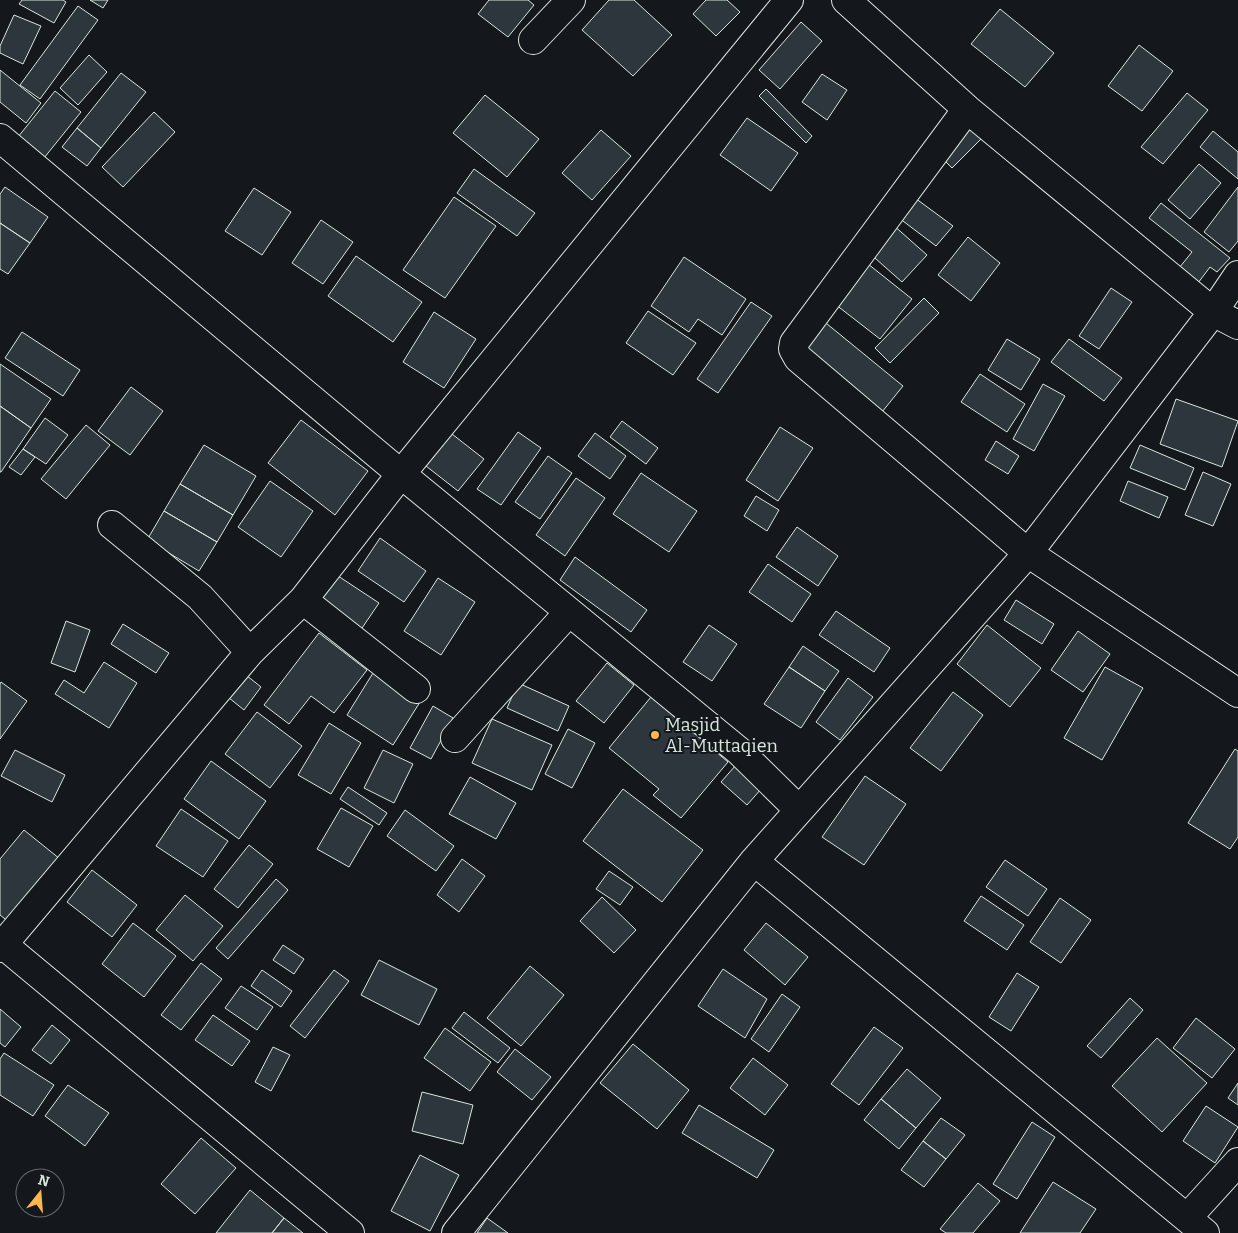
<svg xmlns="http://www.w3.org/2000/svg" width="1238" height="1233" viewBox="0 0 1238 1233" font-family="Bitter,serif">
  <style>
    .building { fill: #2c363c; stroke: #d8e6dc }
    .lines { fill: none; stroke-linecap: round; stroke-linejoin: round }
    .minor-casing { stroke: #d8e6dc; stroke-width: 30 }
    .minor { stroke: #14181c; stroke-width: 28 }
    .poi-dot { fill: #ffb74d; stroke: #14181c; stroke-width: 2 }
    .labels { text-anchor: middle; stroke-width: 4; stroke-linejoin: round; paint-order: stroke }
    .poi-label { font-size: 18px; fill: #d8e6dc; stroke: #14181c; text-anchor: start }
  </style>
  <rect width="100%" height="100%" fill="#14181c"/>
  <path class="building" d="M22,0h41l3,2 -12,21 -35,-19z
    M90,0h18l-5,8z
    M489,0h39l6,5 -26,32 -30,-23z
    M609,0h25l38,35 -39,41 -51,-46z
    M706,0h21l13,12 -24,24 -23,-22z
    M78,6l20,14 -58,79 -20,-14z
    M1000,9l54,44 -29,34 -54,-43z
    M14,15l27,11 -18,38 -23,-11v-7z
    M801,22l21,19 -42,48 -21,-19z
    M1139,45l34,26 -31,40 -34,-25z
    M89,55l18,17 -29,33 -18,-17z
    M0,70l41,33 -15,20 -26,-21z
    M121,73l25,19 -45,56 -24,-20z
    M822,74l25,16 -20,30 -25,-18z
    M766,89l46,47 -6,7 -47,-47z
    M55,91l26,21 -37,46 -26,-21z
    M1187,93l21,17 -45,54 -22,-17z
    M485,95l54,44 -32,38 -54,-44z
    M154,112l21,20 -52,55 -21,-20z
    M747,118l51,35 -27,38 -51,-36z
    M968,127l13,12 -29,29 -13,-13z
    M77,128l24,20 -14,18 -25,-19z
    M601,130l30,26 -39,44 -30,-27z
    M1213,131l25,21v27l-38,-32z
    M1199,164l22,19 -31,36 -22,-19z
    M474,169l61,44 -18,23 -60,-43z
    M5,187l43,30 -18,26 -30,-20v-29z
    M1238,187v54l-9,11 -25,-20z
    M254,188l37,24 -29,43 -37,-24z
    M454,197l42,29 -51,72 -42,-28z
    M915,198l38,28 -17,20 -37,-28z
    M1161,203l69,55 -13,14 -7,-5 -12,16 -19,-15 13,-16 -43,-34z
    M321,220l32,22 -30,42 -31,-21z
    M0,223l30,20 -22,31 -8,-5z
    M892,224l35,31 -25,27 -35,-31z
    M968,237l32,26 -29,38 -33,-26z
    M356,256l66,46 -29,40 -65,-46z
    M684,257l62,42 -24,36 -24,-16 -9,13 -38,-26z
    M863,260l49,39 -32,40 -49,-38z
    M1111,288l21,14 -33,47 -20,-13z
    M924,298l15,15 -49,50 -15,-15z
    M751,302l21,14 -54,77 -21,-14z
    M648,311l48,32 -23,32 -47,-32z
    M434,312l42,27 -32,49 -41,-26z
    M821,319l82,67 -21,26 -82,-67z
    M22,332l58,38 -17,26 -58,-38z
    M1007,339l33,20 -19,31 -33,-20z
    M1069,339l53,39 -18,23 -53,-39z
    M0,364l51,35 -20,29 -31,-22z
    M980,374l45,30 -18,28 -46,-30z
    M1043,384l22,12 -31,55 -21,-12z
    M131,387l32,24 -33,44 -32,-24z
    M1176,399l62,22 -16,46 -62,-23z
    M0,406l31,22 -30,44h-1z
    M45,418l23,17 -22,29 -23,-15z
    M301,420l67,51 -33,44 -67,-52z
    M622,421l36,27 -12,16 -36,-27z
    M86,425l24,20 -44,54 -25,-20z
    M780,427l33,21 -35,53 -32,-21z
    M518,432l23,16 -40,57 -24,-16z
    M595,433l31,23 -16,23 -32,-23z
    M452,434l32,25 -26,32 -32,-25z
    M996,441l23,15 -11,18 -23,-14z
    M204,445l52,31 -23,39 -53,-31z
    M1140,445l54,23 -9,22 -55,-22z
    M23,449l12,8 -14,18 -12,-8z
    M548,456l24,17 -32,46 -25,-17z
    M1203,472l28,12 -18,42 -28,-11z
    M641,473l56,38 -28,41 -56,-38z
    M576,478l29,20 -40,58 -29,-21z
    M270,481l43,30 -32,46 -43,-30z
    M1128,481l40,16 -9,21 -39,-17z
    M180,484l53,31 -16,27 -53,-31z
    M756,496l23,14 -12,21 -23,-15z
    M164,511l53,31 -18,29 -52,-31z
    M797,527l41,29 -20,30 -42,-29z
    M380,538l46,33 -22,31 -46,-31z
    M575,557l72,53 -16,22 -71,-52z
    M768,564l43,30 -19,28 -43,-30z
    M332,572l47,31 -19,28 -46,-31z
    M438,578l37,24 -34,53 -37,-24z
    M1016,600l38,24 -12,20 -38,-24z
    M836,611l54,37 -16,24 -55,-37z
    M66,621l24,9 -15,42 -24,-9z
    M123,624l46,29 -13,20 -45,-29z
    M709,625l28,19 -25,37 -29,-19z
    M987,625l54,43 -31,39 -53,-43z
    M1078,631l32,23 -27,38 -32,-22z
    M319,633l48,37 -33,43 -23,-17 -22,28 -25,-19z
    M803,646l36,25 -14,20 -36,-24z
    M104,662l33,21 -28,45 -54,-34 9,-14 20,13z
    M607,663l27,22 -30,38 -28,-22z
    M789,667l36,24 -24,37 -37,-24z
    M1105,667l38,21 -41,72 -38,-22z
    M241,671l20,16 -17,23 -21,-17z
    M373,673l47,29 -27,43 -46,-30z
    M848,678l25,19 -33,43 -24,-18z
    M1,682l26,19 -27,38v-55z
    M518,683l51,23 -11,25 -51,-23z
    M953,692l30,23 -42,56 -31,-23z
    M651,697l77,65 -47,56 -28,-23 6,-6 -50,-41z
    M433,706l20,12 -22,41 -21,-11z
    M257,712l45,34 -32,42 -45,-34z
    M492,719l60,26 -20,45 -60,-27z
    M329,723l32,20 -30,51 -33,-19z
    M568,729l27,14 -23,45 -27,-14z
    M1235,749l3,2v86l-8,12 -42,-26z
    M15,750l50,25 -13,27 -51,-26z
    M383,750l30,14 -19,39 -30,-15z
    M211,761l55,40 -27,38 -55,-40z
    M736,765l26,23 -15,17 -26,-23z
    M865,776l41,28 -42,61 -42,-28z
    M470,777l46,26 -20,36 -47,-25z
    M348,787l39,26 -8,12 -39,-26z
    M623,789l80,61 -41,52 -79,-61z
    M341,808l32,18 -24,41 -32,-18z
    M181,809l47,32 -25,36 -47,-31z
    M405,810l49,36 -18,25 -49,-35z
    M24,830l36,29 -51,63 -9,-7v-56z
    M249,845l24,19 -35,44 -24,-19z
    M462,859l23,17 -26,36 -22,-17z
    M1005,860l42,29 -19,27 -42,-29z
    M92,870l45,35 -25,32 -45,-35z
    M609,871l24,16 -13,18 -24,-16z
    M276,879l12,11 -60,69 -12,-11z
    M185,895l38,31 -30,35 -37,-31z
    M981,896l43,29 -17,25 -43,-29z
    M602,897l34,33 -22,23 -34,-32z
    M1060,898l31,22 -30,43 -31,-21z
    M133,923l43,33 -32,41 -42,-33z
    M766,923l42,34 -23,28 -41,-35z
    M283,945l21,14 -10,15 -21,-14z
    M379,960l58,29 -18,36 -58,-30z
    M201,963l21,16 -41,51 -20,-15z
    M530,966l34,29 -43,51 -34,-28z
    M723,969l44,30 -22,39 -47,-32z
    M262,970l30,21 -11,16 -30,-21z
    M334,970l15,11 -44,57 -15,-12z
    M1017,973l22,14 -28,44 -22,-14z
    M241,986l32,21 -16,23 -32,-22z
    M782,994l18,13 -31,45 -18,-13z
    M1130,998l13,12 -42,48 -14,-12z
    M0,1009l21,18 -16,20 -5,-4z
    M464,1012l46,36 -12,15 -46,-35z
    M213,1015l37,26 -18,25 -37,-26z
    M1196,1018l39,31 -23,29 -39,-30z
    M52,1025l18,15 -19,24 -19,-14z
    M874,1027l29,21 -44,57 -28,-21z
    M445,1028l46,34 -21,29 -46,-33z
    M1157,1038l50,45 -45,49 -50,-46z
    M633,1044l56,46 -32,39 -57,-46z
    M273,1047l17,8 -19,36 -16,-9z
    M515,1049l36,28 -19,23 -35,-28z
    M4,1053l50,32 -21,31 -33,-21v-36z
    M753,1058l35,27 -23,30 -35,-27z
    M907,1069l34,29 -25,30 -35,-29z
    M1238,1083v22l-10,-7z
    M68,1085l41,28 -24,33 -40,-30z
    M422,1092l51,13 -10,39 -51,-13z
    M881,1099l35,29 -17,21 -35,-29z
    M699,1105l75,45 -17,28 -75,-45z
    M1206,1106l32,21 -23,36 -32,-22z
    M941,1118l24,17 -19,24 -23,-18z
    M1032,1122l23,15 -38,62 -24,-15z
    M201,1138l35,30 -41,46 -34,-30z
    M923,1141l23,18 -22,28 -23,-17z
    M420,1155l39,20 -29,56 -39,-20z
    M1053,1182l43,27 -16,24h-60z
    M978,1183l22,18 -27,32h-27l-6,-4z
    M250,1190l34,28 -12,15h-56z
    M284,1218l19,15h-31z
    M487,1218l21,15h-31z"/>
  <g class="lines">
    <defs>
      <path id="minor" d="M846,0l121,109 246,203 25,13
        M533,40l38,-40
        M967,109l-173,234 -1,6 5,9 230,195 210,140
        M0,138l401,336 338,277 60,59
        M112,525l88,72 50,55
        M303,600l113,89
        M455,738l114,-126
        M754,861l451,372
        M0,942l350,291
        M0,948l250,-296 53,-52 98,-126 388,-474
        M1187,1218l51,-56
        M456,1233l298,-372 274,-308 185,-241 25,-37"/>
    </defs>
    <use href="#minor" class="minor-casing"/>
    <use href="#minor" class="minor"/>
  </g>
  <circle class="poi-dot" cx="655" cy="735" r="5"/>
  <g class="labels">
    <g class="poi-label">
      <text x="665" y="731">Masjid<tspan x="665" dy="21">Al-Muttaqien</tspan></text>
    </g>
  </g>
  <g transform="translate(40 1193) rotate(17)"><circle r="24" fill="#14181c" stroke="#626a69"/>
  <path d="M0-4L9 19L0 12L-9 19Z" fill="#ffb74d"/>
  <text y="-8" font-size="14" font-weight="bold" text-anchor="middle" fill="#d8e6dc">N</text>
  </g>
</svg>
